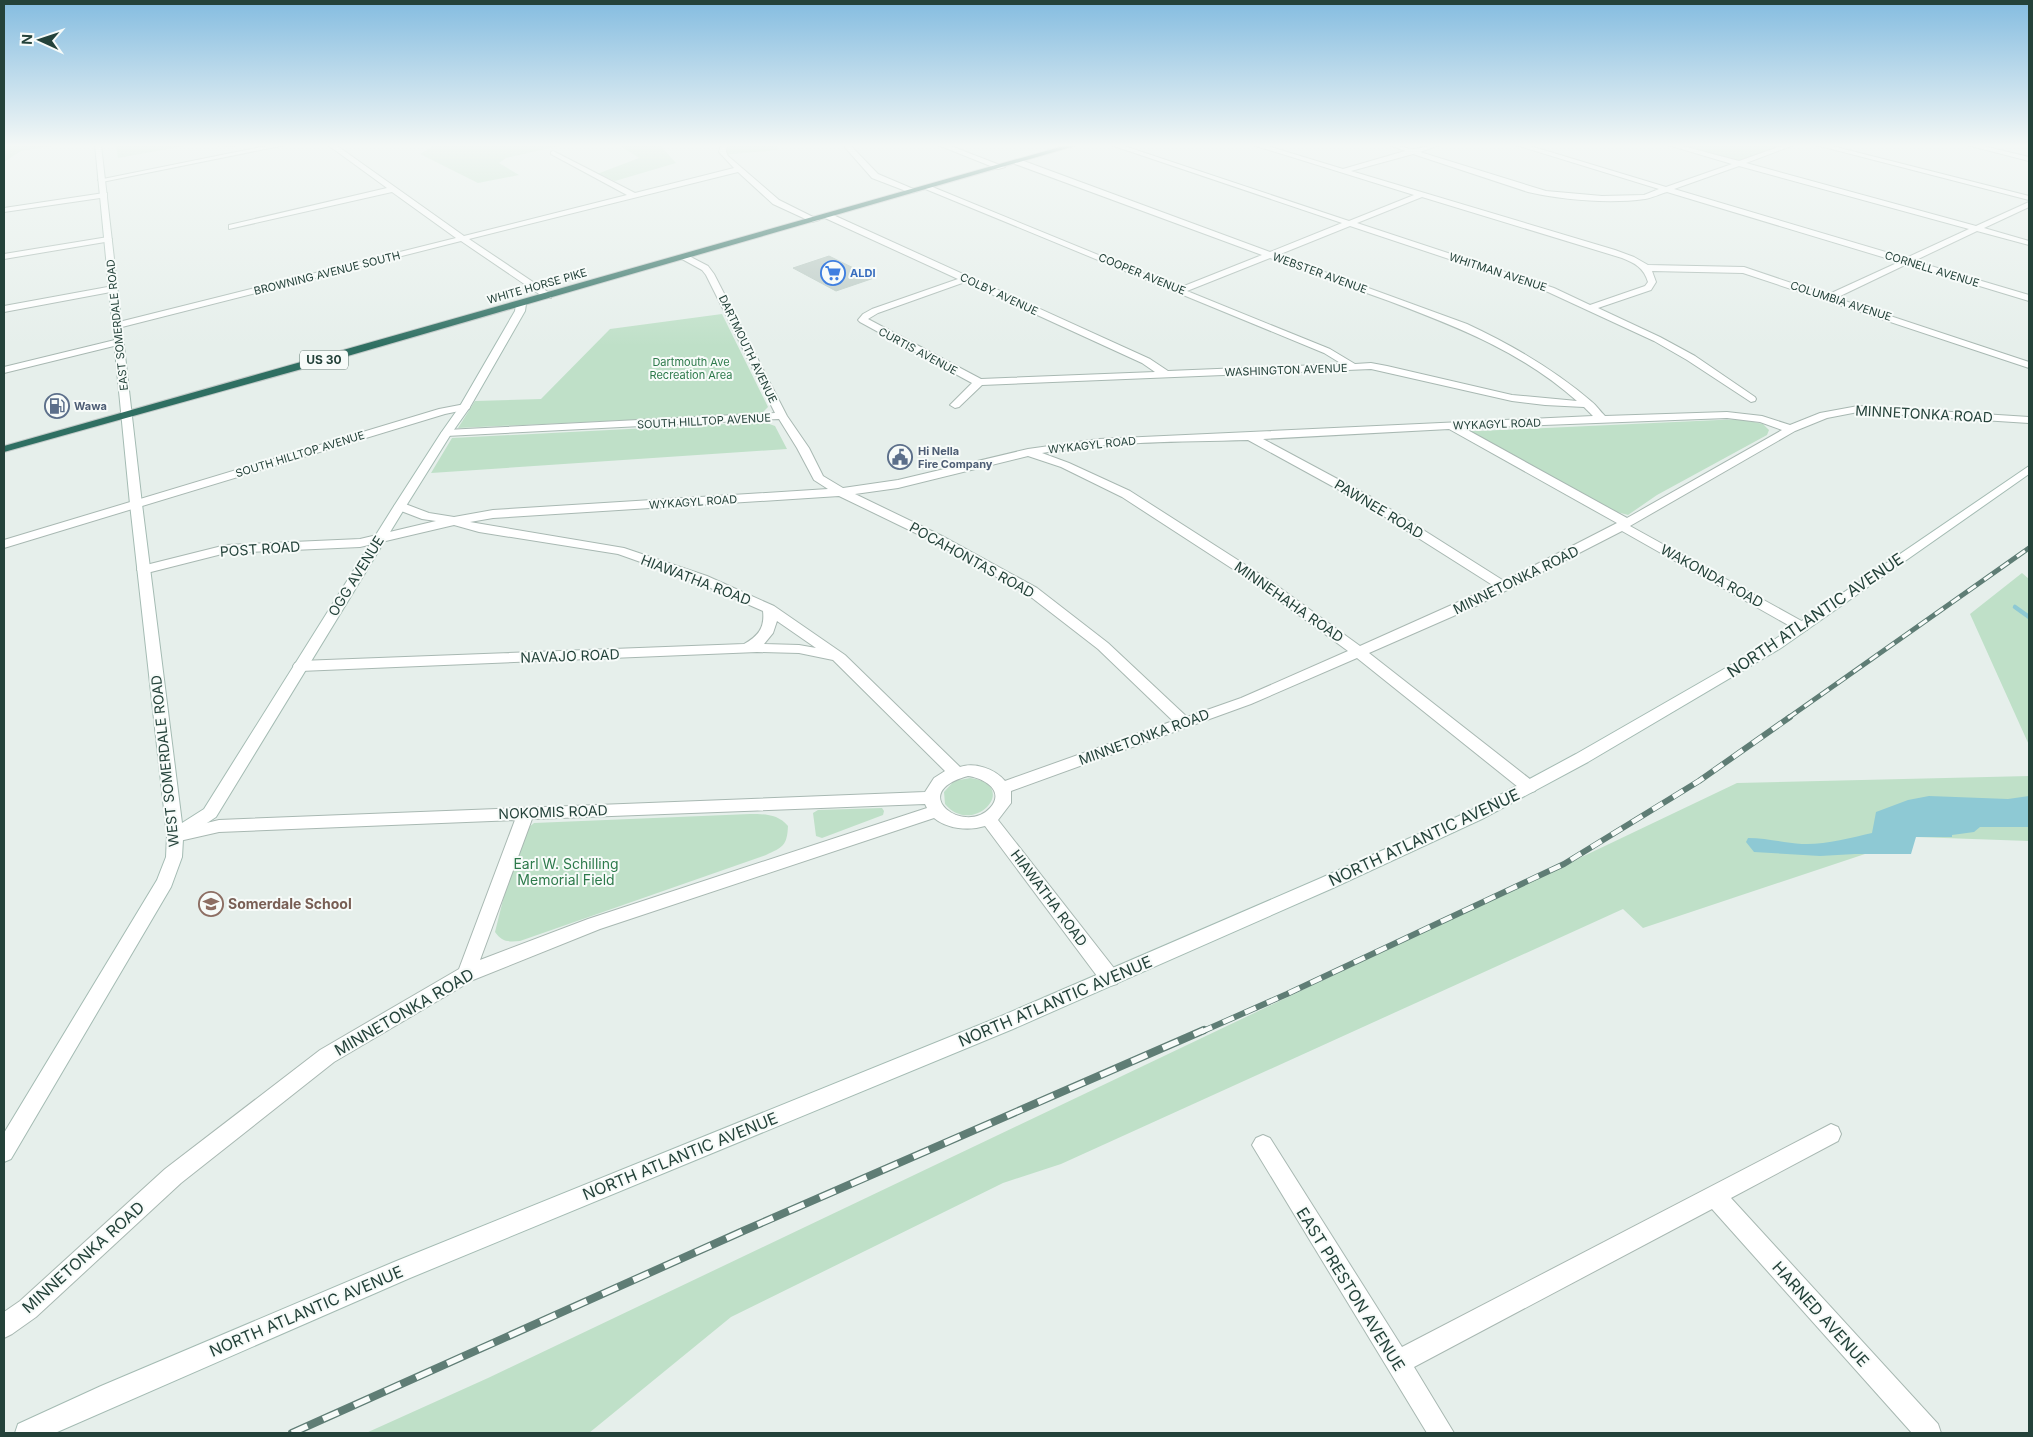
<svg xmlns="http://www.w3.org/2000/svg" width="2033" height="1437" viewBox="0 0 2033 1437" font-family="Inter,sans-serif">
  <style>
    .green { fill: #bfe0c8 }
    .water { fill: #8ec9d4 }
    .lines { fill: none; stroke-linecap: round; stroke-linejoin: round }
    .stream { stroke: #8ec9d4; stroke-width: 4.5 }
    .building { fill: #bbcac4; stroke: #b8c9c2 }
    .street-casing { stroke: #a8b8b2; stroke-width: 2 }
    .secondary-casing { stroke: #a4bbb3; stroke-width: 2 }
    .highway-casing { stroke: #c2cac8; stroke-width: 2 }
    .street { fill: #fff; fill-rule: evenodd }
    .secondary { fill: #fff; fill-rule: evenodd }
    .highway { fill: #2f6f62; fill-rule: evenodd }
    .rail-far2-casing { stroke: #5f7d75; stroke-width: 5 }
    .rail-far1-casing { stroke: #5f7d75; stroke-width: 6 }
    .rail-casing { stroke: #5f7d75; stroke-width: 8 }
    .rail-far2 { stroke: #f7fbf9; stroke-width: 3; stroke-dasharray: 10; stroke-linecap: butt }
    .rail-far1 { stroke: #f7fbf9; stroke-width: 4.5; stroke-dasharray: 12; stroke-linecap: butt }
    .rail { stroke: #f7fbf9; stroke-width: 5.5; stroke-dasharray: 17; stroke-linecap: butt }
    .labels { text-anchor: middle; stroke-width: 4; stroke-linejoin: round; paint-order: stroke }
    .far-street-label { font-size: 11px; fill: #24423a; stroke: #f7fbf9 }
    .far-shop-label { font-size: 11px; font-weight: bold; fill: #366cbe; stroke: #f7fbf9; text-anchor: start }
    .far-park-label { font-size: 11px; fill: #2d7a4b; stroke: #f7fbf9 }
    .far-service-label { font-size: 11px; font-weight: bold; fill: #4e5e75; stroke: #f7fbf9; text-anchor: start }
    .shield { fill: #f7fbf9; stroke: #637a73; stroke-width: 1 }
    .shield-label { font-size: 12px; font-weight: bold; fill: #24423a }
    .street-label { font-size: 14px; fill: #24423a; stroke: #f7fbf9 }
    .park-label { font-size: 14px; fill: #2d7a4b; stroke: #f7fbf9 }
    .education-label { font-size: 14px; font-weight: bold; fill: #785e54; stroke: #f7fbf9; text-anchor: start }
    .near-street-label { font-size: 16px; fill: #24423a; stroke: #f7fbf9 }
  </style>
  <rect width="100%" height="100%" fill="#e6efeb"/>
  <path class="green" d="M4,145h54l-37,6 -17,11z
    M116,145h129l-11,2 -44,-2 -72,13z
    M435,145h158l-34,1 -53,12 -7,5 20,12 -41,8 -58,-29z
    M619,145h41l16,18 -61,18 -18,-7 42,-16z
    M723,145h54l1,5 -57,5z
    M1671,145h120l-51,19z
    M722,314l46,93 -5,5 -10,2 -295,14 17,-27 66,-2 69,-70z
    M1740,419l23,5 6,6 -2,5 -110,60 -29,20 -18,-5 -145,-72 7,-7h7z
    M764,422l11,4 12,23 -356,24 21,-35z
    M2022,573l7,6v166l-59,-131z
    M2029,776v65l-113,-4 -273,91 -20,-19 -562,255 -58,19 -272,134 -142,116h-223l122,-55 1249,-595z
    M970,778c52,7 3,60 -25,26l-1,-12 10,-11z
    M882,808l2,3 -1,4 -61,23 -6,-2 -3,-23 5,-3z
    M750,814c15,0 28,0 38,12 -1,20 -5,21 -22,29l-246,86c-12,1 -18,1 -25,-9l9,-36 24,-68 6,-5z"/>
  <path class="water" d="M1929,796l79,3 21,-3v31h-49l-6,5 -22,3v2h-36l-5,17h-56l-35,2 -66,-4 -8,-10 2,-4c19,0 36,5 54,6 23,1 48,-6 70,-11l4,-21 32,-12z"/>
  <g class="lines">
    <path class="stream" d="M2015,607l14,10"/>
  </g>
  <path class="building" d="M829,256l45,22 -38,13 -43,-23z"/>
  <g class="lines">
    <defs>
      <path id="street" d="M271,145h14l-183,37 -4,-2z
        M328,145h8l128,91 163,-41 -76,-41v-2l2,-1 82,42 99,-25 -15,-16 2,-7h6l-1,7 2,4 51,44 40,20 -7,2 -39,-18 -35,-32 -269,67 82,55v4h-6l-84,-57 -343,87 -3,-1v-4l341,-85 -64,-46 -163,37v-4l158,-37z
        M843,145h7l28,29 40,17 -7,2 -39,-15z
        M938,145h10l57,22 -7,2z
        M1111,145h10l228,76 65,-26 -161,-50h11l79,24 62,-18 -15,-6c8,0 17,4 24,4 9,-1 16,-4 25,-4l-19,7 126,39 56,5 42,-1 15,-6 -143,-44h11l139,42 66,-23 -64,-19h11l60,16 45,-16h10l-48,18 230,63 53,-24v5l-45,21 45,13v4l-52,-14 -63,30 115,34v6l-122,-37 -71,34 193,64v6l-286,-95 -91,-2 4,11 -5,8 -53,18 62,29 35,19 60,41 1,2 -1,2 -4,1 -64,-42 -33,-19 -106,-49 -198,-66 -72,29 189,69c45,21 88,46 125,78 4,3 8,9 13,14l122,-4 35,4 28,9 30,-12 38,-7 171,11v6l-171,-11 -31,6 -32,13 -165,95 177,98 2,3 -2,3h-10l-175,-99 -148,76 -105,46 166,130 2,4 -2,4 -6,2 -6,-2 -166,-133 -106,46 -240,87v12l-13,17 119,152 2,6 -2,6 -7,2 -7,-2 -118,-158c-16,5 -38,3 -51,-8l-334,111 -127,51 -139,82 -153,121 -145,134 -24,17 -8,4v-26l16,-11 145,-132 155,-119 139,-81 56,-149 -296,12 -44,10 -6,-2 -2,-4 2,-4 50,-12 706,-28 9,-14 11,-7 -112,-111 -34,-7 -42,-1 -457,19 -5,-2 -2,-3 2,-3 5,-2 444,-17c14,-8 21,-16 19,-33l-66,-29 -79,-28 -139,-22 -25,-7 -94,22 -134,6 -83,21 -6,-4 1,-3 88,-22 134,-6 76,-18 -14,-2 -26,-10 -2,-3 6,-4 29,11 25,4 39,-7 335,-21 -14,-9 -17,-32 -18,-29 -333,17 -5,-3 5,-3 329,-17 -69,-138 -4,-5 -20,-11v-4l3,-1 23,12 6,8 73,142 22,32 14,28 20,12 55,-8 130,-31 71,-10 494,-23 -9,-9 -39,-2 -33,-4 -141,-32 -389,16 -23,22 -4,1 -5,-3 22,-22 -112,-61 -2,-2 5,-6 9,-5 86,-30 -133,-61v-4h6l319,145 18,12 174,-7 -18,-11 -401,-165 7,-2 249,102 83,-33 -247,-91v-4h6l249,92 72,-29zM1413,154l115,38c34,8 82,12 117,7 7,-1 15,-5 22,-7l232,70 -72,33 -83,-28 -96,-2 -14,-8 -19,-7 -264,-79zM1739,166l230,63 -63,29 -232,-69zM1422,197l200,61c13,5 22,10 26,24l-3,4 -55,19 -36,-17 -197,-65zM1270,258c40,14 79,29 119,43 68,26 132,50 188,100l-65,-6 -125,-29 -16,-3 -16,1 -25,-15 -143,-58zM965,282l177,81 13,9 -174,7 -113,-60 10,-6zM1727,418l33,4 22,8 -155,88 -163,-90zM1449,429l168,94 -113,58 -133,-84 -108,-58zM1248,440l115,63 131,83 -134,60 -91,-66 -139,-89 -61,-28 -27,-10c67,-12 137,-11 206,-13zM1028,456l33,11 61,30 137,89 89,65 -107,47 -54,19 -79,-74 -71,-55 -95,-52 -87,-42 43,-6zM839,496l95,46 93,52 71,55 75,72 -168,60c-10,-12 -30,-19 -45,-14l-115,-112 -71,-49 -67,-30 -83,-28 -154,-26 23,-4zM777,621l39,27 -17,-3 -35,-1 9,-11zM968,776c15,2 38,14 22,32 -25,28 -85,-15 -22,-32zM925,804l2,4 -339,111 -108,41 52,-141z
        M1816,145h12l201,51v4z
        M1967,145h12l50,12v4z
        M104,193h3v4l-103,15v-4z
        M108,237l4,2 -1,2 -107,18v-5z
        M113,286l4,3 -1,2 -112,21v-6z
        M119,339l3,1v4l-118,29v-6z
        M465,404l5,3 -1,2 -24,5 -441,134v-8l435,-131z
        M1831,1124l7,3 3,7 -3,7 -107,57 207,226 3,9h-29l-200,-224 -298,158 40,66h-27l-175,-288 4,-7 7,-3 7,3 132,209z"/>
      <path id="secondary" d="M95,145h6l41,359 40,319 22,-14 190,-303 47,-73 19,-27 55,-95 1,-7 5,-3 5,3 -1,7 -55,96 -19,27 -45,72 -190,311 -33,22 -1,18 -11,30 -160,272 -7,3v-29l153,-253 9,-23 1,-21 -37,-332z
        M2029,466v8l-248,174 -193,114 -106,57 -149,69 -320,141 -603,249 -355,155h-40l3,-9 83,-38 293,-124 605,-245 322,-139 149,-67 106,-57 195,-112z"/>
      <path id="highway" d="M1067,145h11l-751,217 -323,90v-6z"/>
    </defs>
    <use href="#street" class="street-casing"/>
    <use href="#secondary" class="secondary-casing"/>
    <use href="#highway" class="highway-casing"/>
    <use href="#street" class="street"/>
    <use href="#secondary" class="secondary"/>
    <use href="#highway" class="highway"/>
    <defs>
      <path id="rail-far2" d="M1788,718l241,-170"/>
      <path id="rail-far1" d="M1201,1032l86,-38 277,-130 135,-83 91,-64"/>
      <path id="rail" d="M292,1433l451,-202 461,-201"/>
    </defs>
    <use href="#rail-far2" class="rail-far2-casing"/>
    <use href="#rail-far1" class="rail-far1-casing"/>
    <use href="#rail" class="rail-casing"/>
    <use href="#rail-far2" class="rail-far2"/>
    <use href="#rail-far1" class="rail-far1"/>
    <use href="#rail" class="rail"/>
  </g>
  <linearGradient id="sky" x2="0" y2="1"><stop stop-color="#84bce0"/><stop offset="0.42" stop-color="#f4f8f6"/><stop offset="1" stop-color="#f4f8f6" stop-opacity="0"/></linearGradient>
  <rect width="2033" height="346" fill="url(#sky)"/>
  <defs>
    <symbol id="supermarket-ring" viewBox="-11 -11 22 22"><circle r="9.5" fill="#f7fbf9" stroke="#3f7fe0" stroke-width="1.5"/><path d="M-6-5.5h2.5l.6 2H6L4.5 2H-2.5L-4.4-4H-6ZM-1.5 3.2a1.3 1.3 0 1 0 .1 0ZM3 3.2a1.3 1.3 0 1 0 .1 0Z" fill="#3f7fe0"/></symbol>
    <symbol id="fuel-ring" viewBox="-11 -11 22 22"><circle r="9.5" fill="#f7fbf9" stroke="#5c6f8a" stroke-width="1.5"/><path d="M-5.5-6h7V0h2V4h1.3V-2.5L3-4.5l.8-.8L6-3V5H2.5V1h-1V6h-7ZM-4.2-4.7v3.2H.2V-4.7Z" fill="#5c6f8a"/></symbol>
    <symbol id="civic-ring" viewBox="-11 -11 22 22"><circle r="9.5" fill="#f7fbf9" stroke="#5c6f8a" stroke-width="1.5"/><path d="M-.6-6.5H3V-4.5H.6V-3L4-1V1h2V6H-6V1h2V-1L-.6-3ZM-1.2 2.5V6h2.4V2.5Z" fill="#5c6f8a"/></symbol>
    <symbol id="school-ring" viewBox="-11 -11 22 22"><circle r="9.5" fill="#f7fbf9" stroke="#8d6e63" stroke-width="1.5"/><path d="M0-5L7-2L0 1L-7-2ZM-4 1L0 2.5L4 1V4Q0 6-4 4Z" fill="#8d6e63"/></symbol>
  </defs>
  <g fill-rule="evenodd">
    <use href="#supermarket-ring" x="819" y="259" width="28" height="28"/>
    <use href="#fuel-ring" x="43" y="392" width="28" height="28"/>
    <use href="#civic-ring" x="886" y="443" width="28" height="28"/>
    <use href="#school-ring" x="197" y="890" width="28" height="28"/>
  </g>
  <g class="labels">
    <g class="far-street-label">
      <text transform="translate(1932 269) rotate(17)" y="4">CORNELL AVENUE</text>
      <text transform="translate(1498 272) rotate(18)" y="4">WHITMAN AVENUE</text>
      <text transform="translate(327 273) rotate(-14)" y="4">BROWNING AVENUE SOUTH</text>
      <text transform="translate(1320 273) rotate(20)" y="4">WEBSTER AVENUE</text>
      <text transform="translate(1142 274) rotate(22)" y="4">COOPER AVENUE</text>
      <text transform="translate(537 286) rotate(-16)" y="4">WHITE HORSE PIKE</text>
      <text transform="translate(999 294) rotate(25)" y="4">COLBY AVENUE</text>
      <text transform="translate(1841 301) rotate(18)" y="4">COLUMBIA AVENUE</text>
      <text transform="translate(117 325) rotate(-96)" y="4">EAST SOMERDALE ROAD</text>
      <text transform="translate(748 349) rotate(64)" y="4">DARTMOUTH AVENUE</text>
      <text transform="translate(918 351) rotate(28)" y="4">CURTIS AVENUE</text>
      <text transform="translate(1286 370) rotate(-2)" y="4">WASHINGTON AVENUE</text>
      <text transform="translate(704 421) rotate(-3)" y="4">SOUTH HILLTOP AVENUE</text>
      <text transform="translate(1497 424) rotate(-2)" y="4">WYKAGYL ROAD</text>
      <text transform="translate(1092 445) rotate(-6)" y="4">WYKAGYL ROAD</text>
      <text transform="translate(300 454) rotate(-17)" y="4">SOUTH HILLTOP AVENUE</text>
      <text transform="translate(693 502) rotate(-4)" y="4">WYKAGYL ROAD</text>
    </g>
    <g class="far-shop-label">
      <text x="850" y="277">ALDI</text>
    </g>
    <g class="far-park-label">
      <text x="691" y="366">Dartmouth Ave<tspan x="691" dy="13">Recreation Area</tspan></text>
    </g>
    <g class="far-service-label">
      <text x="74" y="410">Wawa</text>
      <text x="918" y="455">Hi Nella<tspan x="918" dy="13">Fire Company</tspan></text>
    </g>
    <rect class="shield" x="300" y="350.5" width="48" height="19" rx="4"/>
    <g class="shield-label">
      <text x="324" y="364">US 30</text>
    </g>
    <g class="street-label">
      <text transform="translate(1924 414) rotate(3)" y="5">MINNETONKA ROAD</text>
      <text transform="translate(1379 509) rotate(31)" y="5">PAWNEE ROAD</text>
      <text transform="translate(260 549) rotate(-4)" y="5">POST ROAD</text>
      <text transform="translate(972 560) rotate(29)" y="5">POCAHONTAS ROAD</text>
      <text transform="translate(356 576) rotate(-58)" y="5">OGG AVENUE</text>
      <text transform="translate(1712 576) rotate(29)" y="5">WAKONDA ROAD</text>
      <text transform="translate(696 580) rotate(21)" y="5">HIAWATHA ROAD</text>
      <text transform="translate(1516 580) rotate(-26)" y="5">MINNETONKA ROAD</text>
      <text transform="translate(1289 602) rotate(35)" y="5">MINNEHAHA ROAD</text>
      <text transform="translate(570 656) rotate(-2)" y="5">NAVAJO ROAD</text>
      <text transform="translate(1144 737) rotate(-20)" y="5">MINNETONKA ROAD</text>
      <text transform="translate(165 761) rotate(-96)" y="5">WEST SOMERDALE ROAD</text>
      <text transform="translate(553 812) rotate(-2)" y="5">NOKOMIS ROAD</text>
      <text transform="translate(1049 898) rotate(53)" y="5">HIAWATHA ROAD</text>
    </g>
    <g class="park-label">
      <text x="566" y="869">Earl W. Schilling<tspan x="566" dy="16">Memorial Field</tspan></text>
    </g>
    <g class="education-label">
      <text x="228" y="909">Somerdale School</text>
    </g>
    <g class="near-street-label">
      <text transform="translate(1815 615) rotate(-34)" y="6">NORTH ATLANTIC AVENUE</text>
      <text transform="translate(1424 837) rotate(-25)" y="6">NORTH ATLANTIC AVENUE</text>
      <text transform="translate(1055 1001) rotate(-23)" y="6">NORTH ATLANTIC AVENUE</text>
      <text transform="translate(404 1012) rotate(-30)" y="6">MINNETONKA ROAD</text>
      <text transform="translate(680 1156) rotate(-22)" y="6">NORTH ATLANTIC AVENUE</text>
      <text transform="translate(83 1257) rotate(-42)" y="6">MINNETONKA ROAD</text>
      <text transform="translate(1351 1289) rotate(58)" y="6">EAST PRESTON AVENUE</text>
      <text transform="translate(306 1311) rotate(-23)" y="6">NORTH ATLANTIC AVENUE</text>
      <text transform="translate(1821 1314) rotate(48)" y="6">HARNED AVENUE</text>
    </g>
  </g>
  <rect width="2033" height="1437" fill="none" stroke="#24423a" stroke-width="10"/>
  <g transform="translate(40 40) rotate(273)" stroke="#f7fbf9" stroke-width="4" paint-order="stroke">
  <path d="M0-4L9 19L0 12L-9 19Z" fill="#24423a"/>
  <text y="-8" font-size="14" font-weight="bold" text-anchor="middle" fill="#24423a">N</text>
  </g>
</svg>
